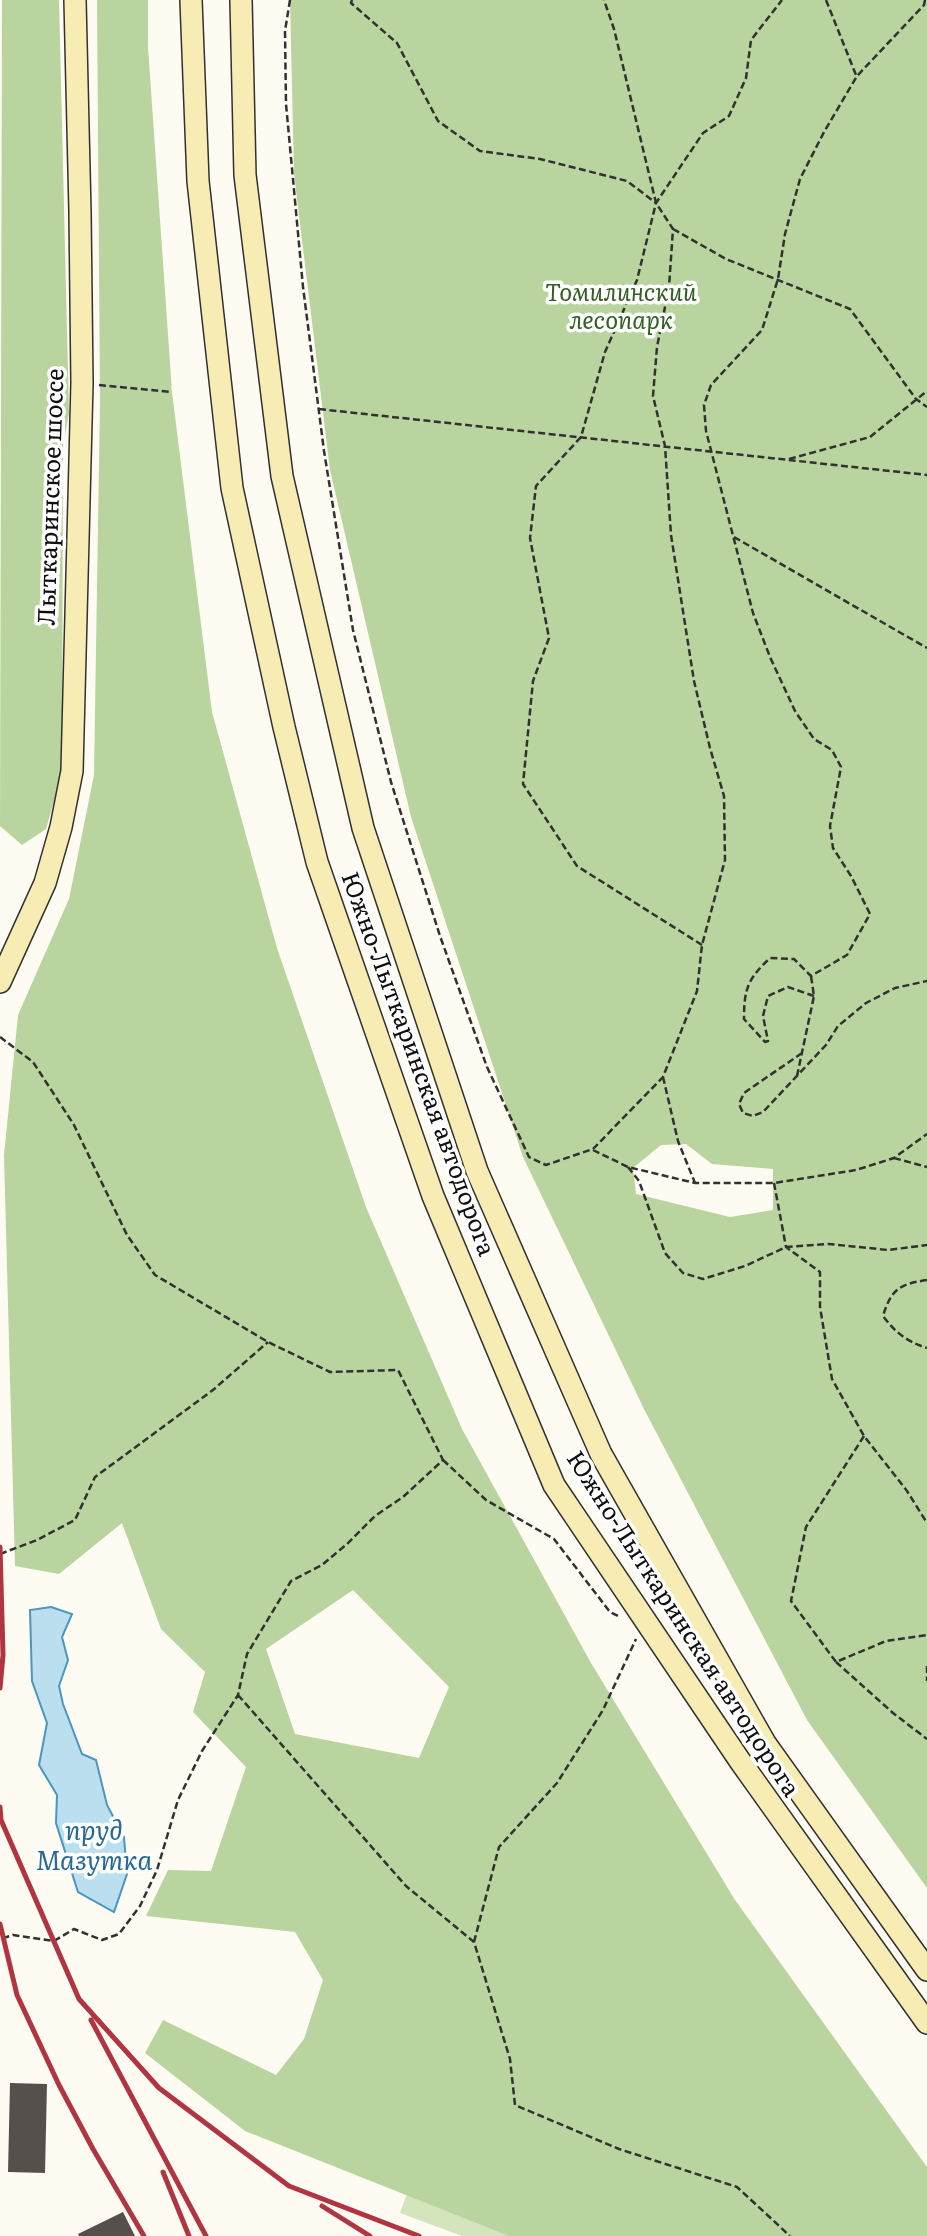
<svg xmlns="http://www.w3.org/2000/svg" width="927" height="2236" viewBox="0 0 927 2236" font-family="Literata,serif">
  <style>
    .green { fill: #d4e5be }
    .forest { fill: #bad49f; fill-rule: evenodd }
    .water { fill: #bcdff0; stroke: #4a96bf; stroke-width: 2 }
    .building { fill: #56504c }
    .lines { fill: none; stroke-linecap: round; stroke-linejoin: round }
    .secondary-casing { stroke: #313131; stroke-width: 24 }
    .path { stroke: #313131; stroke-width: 2.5; stroke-dasharray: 7 3.5; stroke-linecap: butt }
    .secondary { stroke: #f7ecb4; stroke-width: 21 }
    .rail { stroke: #b13541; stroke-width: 5 }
    .labels { text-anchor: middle; stroke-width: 7; stroke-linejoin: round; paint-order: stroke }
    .park-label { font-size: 24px; font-style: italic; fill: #346025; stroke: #fff }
    .street-label { font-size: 24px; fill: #0f0f0f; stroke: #fff }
    .water-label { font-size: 26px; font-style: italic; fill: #246994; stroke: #fff }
  </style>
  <rect width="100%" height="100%" fill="#fefbf2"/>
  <path class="green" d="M411,2182l121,54h-70l-62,-23z"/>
  <path class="forest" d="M2,0h57l10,413 -6,33 -1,327 -16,56 -24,16 -22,-19z
    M97,0h51v47l24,345 40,320 65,236 89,259 96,222 129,234 144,237 192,267v69h-418l-264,-105 -100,-78 18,-33 113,55 28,-36 19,-59 -28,-48 -149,-16 22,-46 43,1 35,-104 -53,-55 12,-40 -44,-43 -39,-106 -63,51 -44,-8 -11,-411 14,-140 51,-116 25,-124 6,-373zM353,1590l96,97 -30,71 -124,-24 -29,-85z
    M290,0h637v1888l-120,-168 -162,-309 -122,-254 -112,-340 -81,-347 -36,-296zM686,1144l26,20 61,5v41l-43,7 -94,-23 -3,-26 28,-23z"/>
  <path class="water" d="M51,1607l21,7 -10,23 6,23 -9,26 4,18 19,50 14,6 11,45 17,32 3,37 -13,38 -36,-20 -22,-69 1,-28 -18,-30 8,-42 -15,-42 -2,-71z"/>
  <path class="building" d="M10,2083l37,1 -2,89 -37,-1z
    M123,2212l12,24h-56l-1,-2z"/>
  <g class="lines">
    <defs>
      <path id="secondary" d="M191,0l7,181 34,307 52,239 33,135 116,334 121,289 186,276 187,262
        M241,0l4,175 37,301 81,352 114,343 124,283 164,289 162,227
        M0,982l45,-99 16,-56 11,-56 10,-388 -2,-171 -5,-212"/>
    </defs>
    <use href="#secondary" class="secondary-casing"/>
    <path class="path" d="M290,0l-5,31 1,73 17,183 21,164 29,179 38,152 49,154 47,131 42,90 17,8 47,-16 70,-72 34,-86 5,-46 23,-85 -1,-64 -14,-48 -16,-67 -23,-146 -6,-89 -12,-50 4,-49 12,-60 4,-58 -17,-26 -42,-174 -10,-29
      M352,0l-1,3 46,40 41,78 42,30 60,8 87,22 29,22
      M826,0l30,75
      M673,229l53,30 124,50 66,90 11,8
      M99,385l73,7
      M319,409l608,66
      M789,459l81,-22 57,-46
      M734,537l193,111
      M702,945l-125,-79 -54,-82 10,-103 16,-43 -19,-100 6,-52 45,-49 24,-85 32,-72 19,-77 47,-70 26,-17 17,-38 5,-38 31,-40
      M814,996l-26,-9 -20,9 -5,20 5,25 -3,1 -21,-23c0,-31 4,-40 26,-61l24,1 17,17 36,-21 23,-41 -19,-38 -18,-28 -3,-22 11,-59 -9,-17 -18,-11 -19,-28 -25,-54 -17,-44 -47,-182 -2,-26 7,-20 51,-55 16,-51 7,-45 15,-55 24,-47 33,-56 67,-71 1,-5
      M0,1037l33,25 41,63 53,110 28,40 113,67 62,30 68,-2 45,90 -40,37 -28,19 -28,28 -25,21 -31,16 -44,73 -9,41 -36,56 -24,49 -21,70 -17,36 -21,28 -17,6 -28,-11 -20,12 -41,-6 -13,4
      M802,1053l-58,40 -5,11 4,9 10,3 10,-4 63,-67 12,-19 28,-23 29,-15 32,-7
      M797,1076l17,-80 -3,-20
      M663,1077l15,64 17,42
      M593,1150l35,17 67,16h79l82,-13 38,-12 33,-24
      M894,1158l33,9
      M628,1167l11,14 26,72 18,20 20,6 42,-13 41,-19 43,-3 59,6 39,-5
      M774,1183l12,64 34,25v35l12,72 32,57 43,55 20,32
      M927,1280c-27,4 -36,9 -44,36 12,16 24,26 44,32
      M864,1436l-58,91 -15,74 45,61 50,-21 41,-6
      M443,1460l43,40 68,39 56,73 8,4
      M0,1554l37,-14 38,-20 20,-43 118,-87 55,-48
      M836,1662l57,51 34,26
      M927,1666v15
      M238,1695l168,191 68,56 36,117 5,46 104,44 118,38 53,49
      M474,1942l25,-95 58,-64 46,-73 33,-71"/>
    <use href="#secondary" class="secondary"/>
    <path class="rail" d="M0,1547l3,108 -3,33
      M0,1807l1,13 78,179 80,89 130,98 130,50
      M0,1924l17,71 42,90 34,64 51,87
      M91,2020l115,216
      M163,2172l26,64
      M322,2206l48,30"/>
  </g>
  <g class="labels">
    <g class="park-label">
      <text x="621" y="301">Томилинский<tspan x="621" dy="28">лесопарк</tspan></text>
    </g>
    <g class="street-label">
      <text transform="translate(51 497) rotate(-88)" y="8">Лыткаринское шоссе</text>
      <text transform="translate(418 1064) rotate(70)" y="8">Южно-Лыткаринская автодорога</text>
      <text transform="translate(683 1624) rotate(57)" y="8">Южно-Лыткаринская автодорога</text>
    </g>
    <g class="water-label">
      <text x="94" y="1840">пруд<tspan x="94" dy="30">Мазутка</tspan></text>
    </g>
  </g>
</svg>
